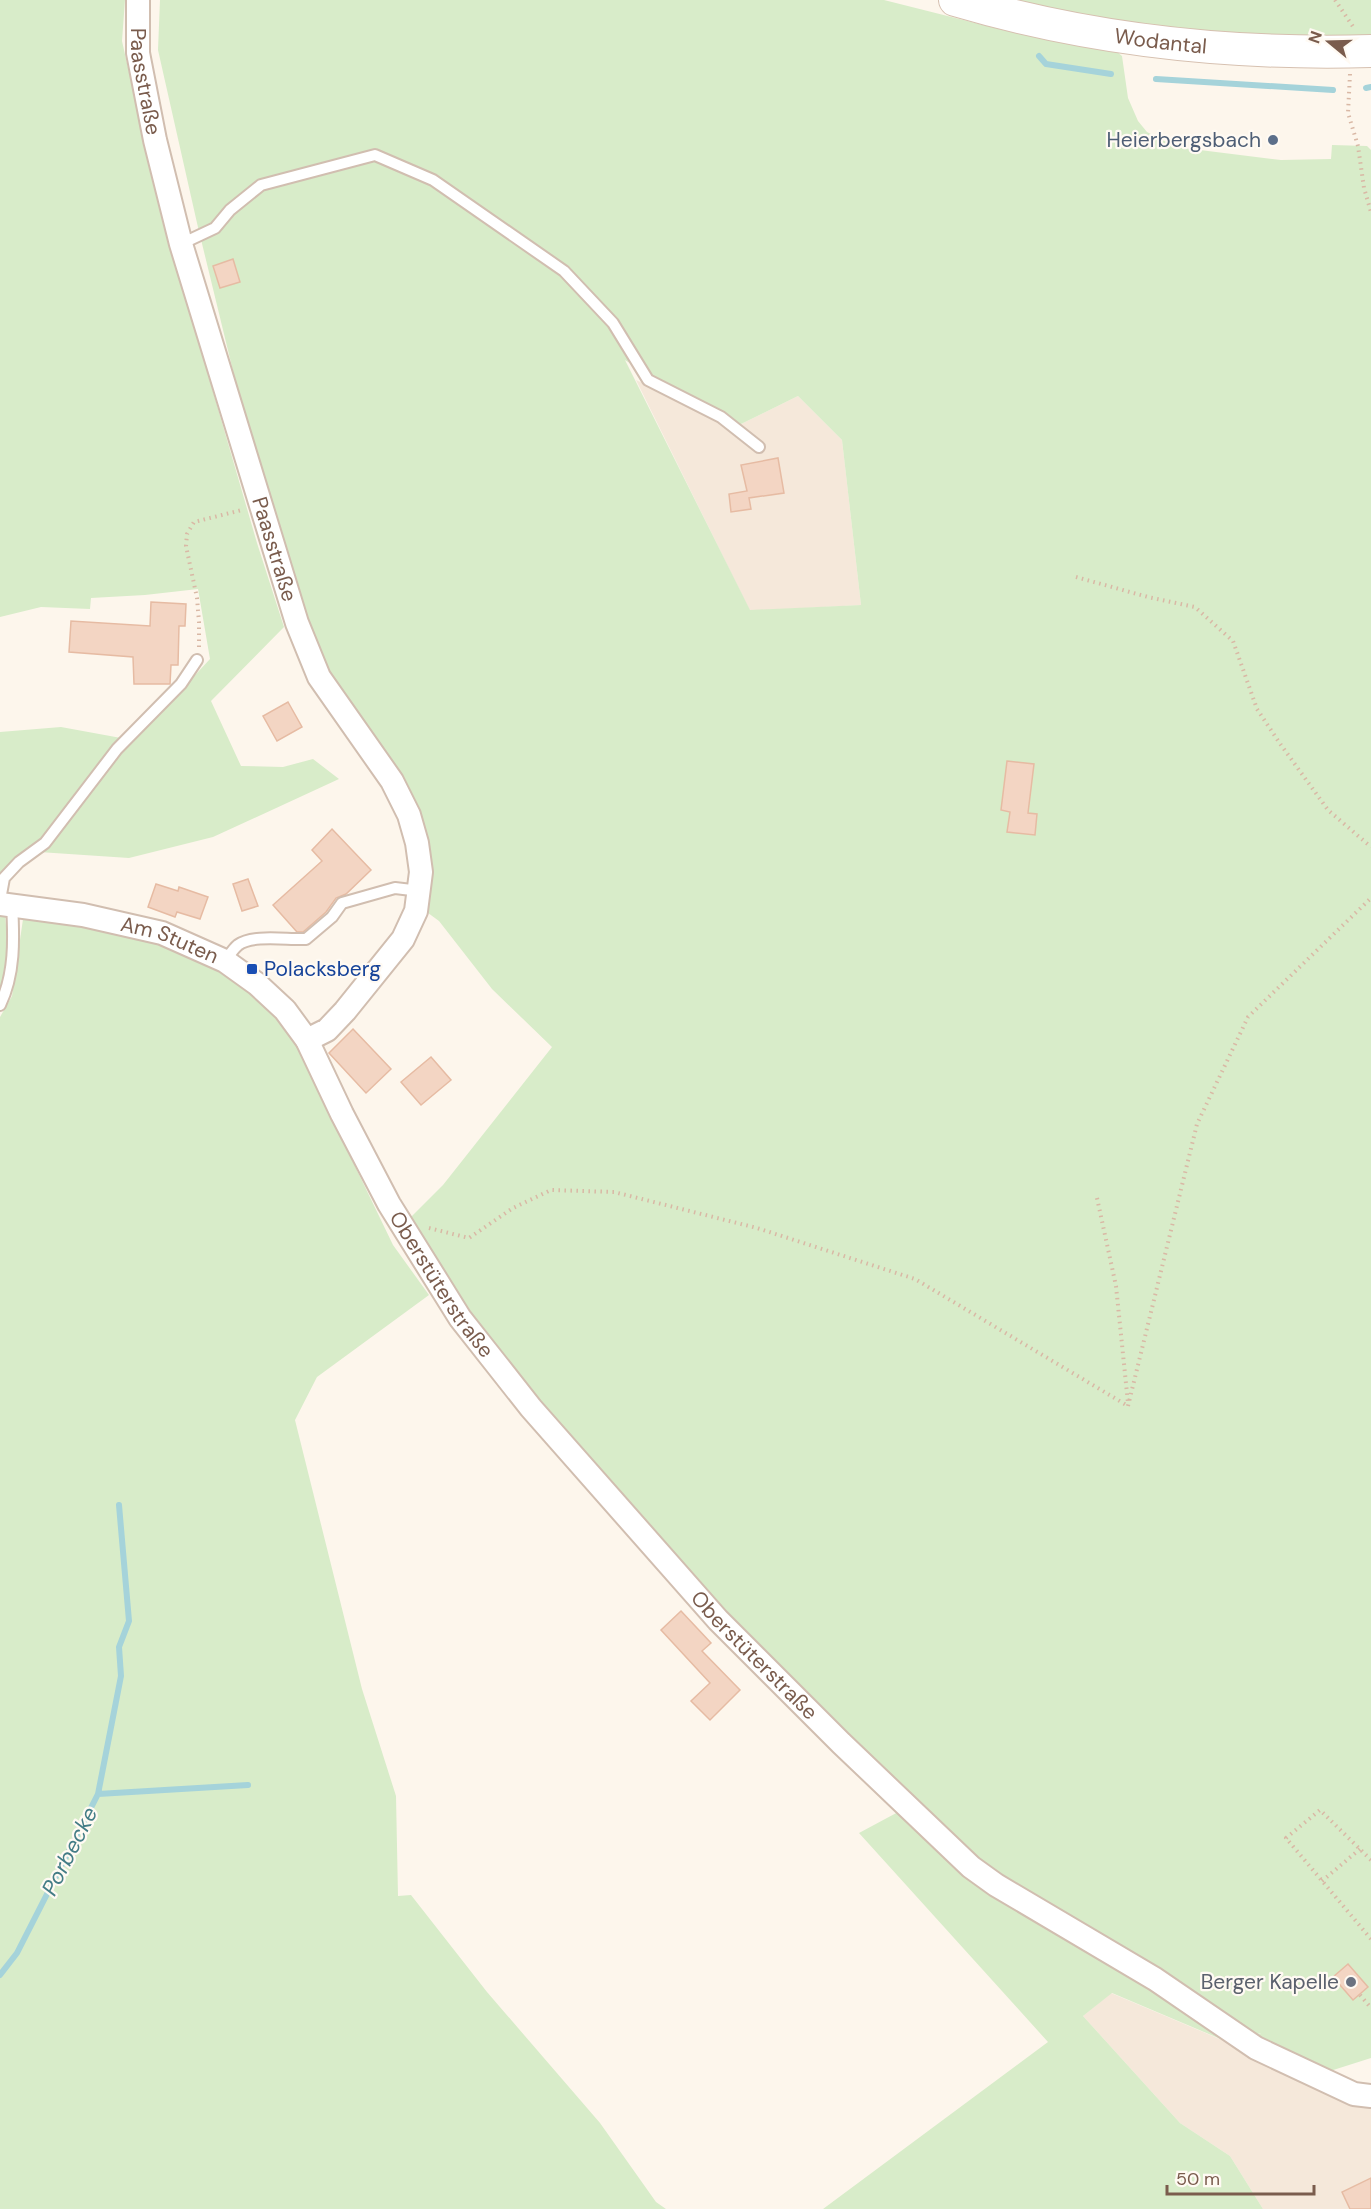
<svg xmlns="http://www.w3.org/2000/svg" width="1371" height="2209" viewBox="0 0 1371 2209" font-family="'DM Sans',sans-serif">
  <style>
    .residential { fill: #f5e8da }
    .green { fill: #d8ecc9; fill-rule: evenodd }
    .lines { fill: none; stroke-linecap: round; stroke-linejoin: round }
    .stream { stroke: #a5d3da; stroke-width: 6 }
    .building { fill: #f3d5c3; stroke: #e6bba3; stroke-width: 1.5 }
    .service-casing { stroke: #d1beb0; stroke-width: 14 }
    .minor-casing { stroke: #d1beb0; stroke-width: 26 }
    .secondary-casing { stroke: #d6c0b0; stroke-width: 34 }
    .path { stroke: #d9b8a5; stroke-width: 4; stroke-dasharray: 1.5 4.5; stroke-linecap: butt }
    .service { stroke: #fff; stroke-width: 10 }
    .minor { stroke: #fff; stroke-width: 22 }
    .secondary { stroke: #fff; stroke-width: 32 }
    .service-dot { fill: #5c6f8a; stroke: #fffaf3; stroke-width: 2 }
    .transit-dot { fill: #1a4fb4; stroke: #fffaf3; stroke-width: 2 }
    .worship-dot { fill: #6b7280; stroke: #fffaf3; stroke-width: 2 }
    .labels { text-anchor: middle; stroke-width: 4.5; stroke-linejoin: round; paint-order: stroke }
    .street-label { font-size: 21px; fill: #7a5c4d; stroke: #fffaf3 }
    .service-label { font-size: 21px; fill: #4e5e75; stroke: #fffaf3; text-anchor: end }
    .transit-label { font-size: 21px; fill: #164399; stroke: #fffaf3; text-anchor: start }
    .worship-label { font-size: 21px; fill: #5b616d; stroke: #fffaf3; text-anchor: end }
    .water-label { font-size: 22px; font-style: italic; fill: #437c86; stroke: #fffaf3 }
  </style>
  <rect width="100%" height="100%" fill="#fdf6ec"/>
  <path class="residential" d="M636,380l58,27 37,22 67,-33 44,44 19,165 -111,6z
    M1111,1993l118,50 142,64v102h-108l-33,-53 -50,-33 -97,-107z"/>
  <path class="green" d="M0,0h125l-3,41 36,161 99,341 27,84 -73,74 30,65 42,1 30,-8 26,20 -126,58 -84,21 -90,-6 90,-110 3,1 78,-84 -12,-70 -53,6 -54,3 -1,11 -49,-2 -41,10z
    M160,0h724l123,31 109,20 6,5 6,42 10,23 9,11 29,15 105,13 50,-1 1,-14 35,1 4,4v1908l-44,14 -74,-35 8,-4 -31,10 -118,-50 -29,23 97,107 50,33 33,53h-440l225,-167 -189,-209 41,-22 13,-10 -192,-187 -256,-299 -57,-95 35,-35 109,-138 -60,-58 -53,-68 -15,-11 -2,-88 -88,-124 -65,-179 -72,-296 -39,-173zM625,360l20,13 51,25 43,27 59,-29 44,44 19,165 -111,5z
    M1001,0h370v36l-127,-1 -114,-12z
    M61,727l60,11 -84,105 -19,13 -18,17v-141z
    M24,912l132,28 64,28 49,40 30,42 94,195 36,50 -112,82 -22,43 67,269 34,107 2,100 13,-1 76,97 113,131 56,79 10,7h-666v-1192l12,-21z
    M0,913h5l3,37 -5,33 -3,5z"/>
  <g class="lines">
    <path class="stream" d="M1039,56l7,8 65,10
      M1156,79l177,11
      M1366,88l5,-1
      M98,1794l23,-118 -2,-29 10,-26 -10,-116
      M0,1975l17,-22 81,-159 150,-9"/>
  </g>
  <path class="building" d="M233,259l7,23 -20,6 -7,-22z
    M778,458l6,35 -35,5 2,11 -20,3 -2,-18 18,-3 -6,-26z
    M151,602l35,2 -1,22h-6l-1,39h-7l-1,19h-36l-1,-27 -64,-5 2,-31 79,5z
    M288,702l14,25 -25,14 -14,-25z
    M1007,761l27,3 -6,49 9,1 -2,21 -28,-3 3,-20 -9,-2z
    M332,829l39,41 -25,24 -10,4 -10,14 -23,20h-6l-24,-27 49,-44 -10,-11z
    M248,879l10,27 -16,5 -9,-27z
    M156,884l22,7 1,-4 29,10 -8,22 -23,-7 -2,5 -27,-10z
    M353,1029l38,40 -25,24 -37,-40z
    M431,1057l20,23 -30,25 -20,-23z
    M681,1611l30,32 -9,8 38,39 -30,30 -19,-19 19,-18 -49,-53z
    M1348,1964l20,23 -15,13 -20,-23z
    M1371,2178v31h-21l-8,-17z"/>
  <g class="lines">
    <defs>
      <path id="service" d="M181,244l34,-16 15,-18 31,-25 114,-30 58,25 131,91 49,52 35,57 73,37 38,30
        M0,900l4,-22 15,-16 26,-19 72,-94 64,-65 16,-24
        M225,961c4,-5 8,-12 13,-16 15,-11 49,-5 68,-6l26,-22 10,-14 53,-15 25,3
        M0,1005c15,-31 14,-66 12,-101"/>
      <g id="minor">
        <path id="s1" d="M138,0v53l17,87 26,104 116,379 22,54 73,104 17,34 8,28 4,29 -5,39 -13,28 -58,72 -18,19 -20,10"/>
        <path id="s2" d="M0,904l83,11 79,18 63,28 32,23 28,26 22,30 35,74 47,90 71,114 71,90 187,212 123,123 130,124 25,18 159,94 101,69 98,46 17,2"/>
      </g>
      <g id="secondary">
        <path id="s3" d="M955,0c135,40 276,55 416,51"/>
      </g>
    </defs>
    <use href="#service" class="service-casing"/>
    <use href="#minor" class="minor-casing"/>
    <use href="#secondary" class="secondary-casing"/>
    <path class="path" d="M1335,0l19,28
      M1350,74l-2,39 10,33 6,42 7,24
      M1076,577l72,20 47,10 38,34 24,68 24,36 47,65 43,37
      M199,647v-25l-2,-24 -11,-52 1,-12 7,-12 48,-12
      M1097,1198l19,88 12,117
      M429,1228l40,10 44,-30 38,-18 63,2 143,36 158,51 213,127
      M1128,1406l69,-282 51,-107 123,-119
      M1371,1860l-51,-50 -34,28 85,101
      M1322,1881l38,-32
      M1360,1995l11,13"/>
    <use href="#service" class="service"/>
    <use href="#minor" class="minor"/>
    <use href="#secondary" class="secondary"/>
  </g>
  <circle class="service-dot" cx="1273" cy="140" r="6"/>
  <rect class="transit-dot" x="246" y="963" width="12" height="12" rx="3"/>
  <circle class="worship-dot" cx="1351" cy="1982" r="6"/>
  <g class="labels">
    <g class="street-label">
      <text dy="7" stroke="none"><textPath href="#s3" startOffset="210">Wodantal</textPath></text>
      <text dy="7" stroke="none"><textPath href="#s1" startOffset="82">Paasstraße</textPath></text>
      <text dy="7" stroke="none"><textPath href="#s1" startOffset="568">Paasstraße</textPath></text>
      <text dy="7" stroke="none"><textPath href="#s2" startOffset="174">Am Stuten</textPath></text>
      <text dy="7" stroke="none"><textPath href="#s2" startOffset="628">Oberstüterstraße</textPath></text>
      <text dy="7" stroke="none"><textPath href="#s2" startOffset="1114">Oberstüterstraße</textPath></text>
    </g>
    <g class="service-label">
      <text x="1261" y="147">Heierbergsbach</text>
    </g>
    <g class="transit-label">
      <text x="264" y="976">Polacksberg</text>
    </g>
    <g class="worship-label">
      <text x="1339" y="1989">Berger Kapelle</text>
    </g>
    <g class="water-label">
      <text transform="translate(69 1851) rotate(-63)" y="8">Porbecke</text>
    </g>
  </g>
  <g transform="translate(1329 42) rotate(289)" stroke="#fffaf3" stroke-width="4.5" paint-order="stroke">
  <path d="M0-4.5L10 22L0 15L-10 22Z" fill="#7a5c4d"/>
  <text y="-9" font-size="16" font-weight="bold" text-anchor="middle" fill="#7a5c4d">N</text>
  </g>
  <path d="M1167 2185v9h147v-9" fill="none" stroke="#7a5c4d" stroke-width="3"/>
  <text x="1176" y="2185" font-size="18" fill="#7a5c4d" stroke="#fffaf3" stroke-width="4.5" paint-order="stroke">50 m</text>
</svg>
